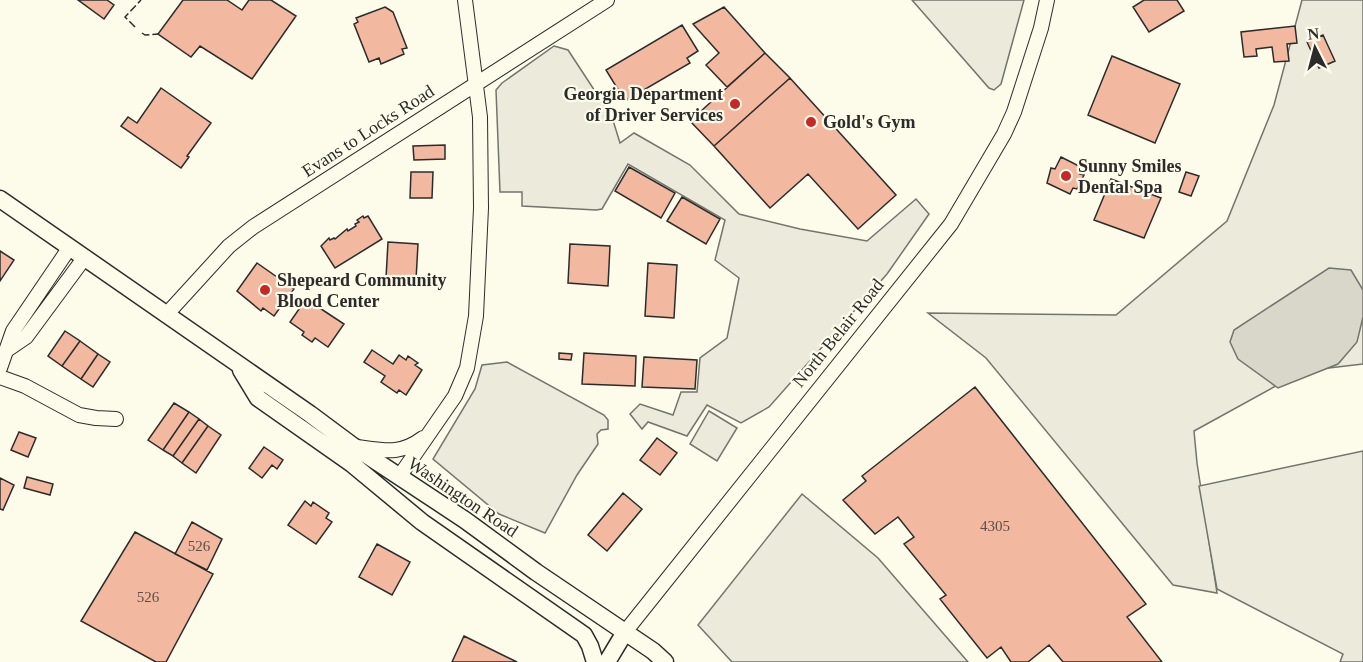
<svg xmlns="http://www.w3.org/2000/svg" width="1363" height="662" viewBox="0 0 1363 662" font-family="Georgia,serif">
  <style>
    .green { fill: #ecebdb; stroke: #74746e; stroke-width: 1.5 }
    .parking { fill: #eceadb; stroke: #74746e; stroke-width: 1.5 }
    .water { fill: #d8d7c9; stroke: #74746e; stroke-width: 1.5 }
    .building { fill: #f2b8a0; stroke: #2b2b2b; stroke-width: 1.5 }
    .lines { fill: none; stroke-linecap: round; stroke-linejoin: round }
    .minor-casing { stroke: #2b2b2b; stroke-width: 16 }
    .major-casing { stroke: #2b2b2b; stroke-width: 19 }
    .minor { stroke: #fdfbea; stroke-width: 14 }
    .major { stroke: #fdfbea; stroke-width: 16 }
    .fence { stroke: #2b2b2b; stroke-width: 1.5; stroke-dasharray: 8 3; stroke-linecap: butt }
    .poi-dot { fill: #c62828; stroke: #fdfbea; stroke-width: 2 }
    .labels { text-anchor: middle; stroke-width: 4.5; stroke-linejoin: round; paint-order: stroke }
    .number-label { font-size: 15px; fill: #5d4e48 }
    .poi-label { font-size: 18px; font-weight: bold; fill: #2b2b2b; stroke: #fdfbea; text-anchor: start }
    .street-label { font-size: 18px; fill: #2b2b2b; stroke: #fdfbea }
  </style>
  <rect width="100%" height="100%" fill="#fdfbea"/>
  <path class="green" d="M912,0h112l-23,84 -7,6 -5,-2z
    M1302,0h61v364l-60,7 -109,60 3,32 20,130 -44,-8 -187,-227 -58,-45 188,2 111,-94 47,-116z
    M554,46l14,4 44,67 8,26 14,-10 56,32 49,49 61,15 67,12 49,-42 13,15 -42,60 -118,133 -28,16 -34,-18 -20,31 -39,-14 -6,7 -12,-15 10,-10 33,11 8,-23h16l3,-34 27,-20 12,-60 -24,-18 10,-40 -97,-56 -26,45 -6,1 -74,-4v-14h-22l-4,-102 6,-7z
    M507,362l97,53 4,5v9l-7,1 -4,4 1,10 -21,31 -32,58 -46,-19 -66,-55 42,-70 7,-24z"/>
  <path class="parking" d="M709,411l28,17 -20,33 -27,-17z
    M1363,451v211h-23l3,-8 -126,-65 -18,-103z
    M802,494l76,64 90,104h-236l-34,-37z"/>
  <path class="water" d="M1329,268l22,2 12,20v27l-6,25 -19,22 -60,24 -40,-29 -8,-17 4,-12z"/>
  <path class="building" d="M78,0h29l7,5 -10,14z
    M183,0h44l15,10 7,-10h22l25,16 -44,63 -52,-33 -9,11 -33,-23z
    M1144,0h33l7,11 -35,21 -16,-25z
    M385,7l8,5 14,36 -5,1 2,5 -23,10 -2,-6 -10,4 -15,-38 4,-2 -2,-4z
    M724,7l41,46 -38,34 -21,-22 13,-12 -26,-29z
    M682,25l16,26 -11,7 3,5 -65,38 -19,-31z
    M1295,26l2,17 -10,1 2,17 -15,1 -2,-15 -16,2 1,7 -13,1 -3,-25z
    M1323,35l12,26 -16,7 -12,-26z
    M765,53l25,25 -76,68 -24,-25z
    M1112,56l68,28 -25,59 -67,-28z
    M790,78l106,117 -38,34 -50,-55 -38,34 -56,-62z
    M161,88l50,35 -24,33 2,1 -8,11 -60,-42 7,-9 9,6z
    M445,145v14l-31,1 -1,-14z
    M1061,157l22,11 -3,6 4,1 -7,14 -4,-1 -3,6 -23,-11 4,-15 4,1z
    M629,167l46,26 -14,25 -46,-27z
    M411,172h22l-1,26h-22z
    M1186,172l13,4 -8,20 -12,-4z
    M1111,179l50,19 -17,40 -50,-18z
    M682,197l38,22 -14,25 -39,-23z
    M363,216l1,2 4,-2 14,23 -47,29 -14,-22 8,-8 1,2 4,-2 1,1 12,-10 1,2 8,-5 -1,-2 4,-2 -2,-2z
    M388,242l30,2 -2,36 -30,-2z
    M570,244l40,2 -2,40 -40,-3z
    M0,251l14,9 -14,21z
    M257,263l37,26 -20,27 -11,-8 -2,3 -24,-20z
    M648,263l29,2 -3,53 -29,-2z
    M306,299l38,25 -16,23 -13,-9 -3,4 -10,-7 2,-3 -14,-10z
    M65,331l15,10 -18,25 -14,-10z
    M80,341l18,13 -17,25 -19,-13z
    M372,350l21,14 6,-9 7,5 2,-4 10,7 -3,2 7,5 -16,25 -7,-5 -2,3 -16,-11 4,-6 -21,-14z
    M559,353l13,1 -1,6 -12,-1z
    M584,353l52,3 -1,30 -53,-2z
    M98,354l12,8 -17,25 -12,-8z
    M644,357l53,3 -2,29 -53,-2z
    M975,387l171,217 -19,13 35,45h-99l-14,-17 -21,17h-17l-10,-15 -14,11 -47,-59 6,-4 -42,-51 10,-7 -16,-20 -23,17 -32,-34 23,-19 -4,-5z
    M174,403l15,9 -26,38 -15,-10z
    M189,412l10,7 -26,37 -10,-6z
    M199,419l9,7 -26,37 -9,-7z
    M208,426l13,9 -25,38 -14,-10z
    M19,432l17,6 -8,19 -17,-7z
    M657,438l20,15 -17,22 -20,-15z
    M264,447l19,13 -6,9 -5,-4 -10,13 -13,-10z
    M27,477l26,7 -3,11 -26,-7z
    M0,478l14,7 -11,25 -3,-1z
    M623,493l19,16 -35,42 -19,-16z
    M305,501l6,5 2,-4 16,11 -3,5 6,4 -16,22 -28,-19z
    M192,522l30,17 -15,31 -32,-16z
    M135,532l78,42 -47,88h-10l-75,-41z
    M377,544l33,18 -18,33 -33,-18z
    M464,636l53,26h-65z"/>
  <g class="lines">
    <defs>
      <path id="minor" d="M166,315l63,-69 24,-19 354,-227
        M7,350l19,-13 59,-80
        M0,368l13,-37 57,-84
        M0,377l25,9 54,29 17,3 20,1
        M356,447c27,3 43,9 67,-9
        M399,477l56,-81 12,-28 9,-52 5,-108 -1,-91 -15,-117
        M625,632l326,-408 53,-90 10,-22 27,-84 6,-28"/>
      <path id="major" d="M0,199l310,215 43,32 112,74 71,52 117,79 12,11
        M241,370l17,28 94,66 70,58 162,113 6,11 5,16
        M607,662l18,-30"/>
    </defs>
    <use href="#minor" class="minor-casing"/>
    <use href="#major" class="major-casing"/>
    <use href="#minor" class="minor"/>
    <use href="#major" class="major"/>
    <path class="fence" d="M135,27l-10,-10 16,-17
      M142,33l3,2 13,-1"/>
  </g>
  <g class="poi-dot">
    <circle cx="735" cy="104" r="6"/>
    <circle cx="811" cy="122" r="6"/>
    <circle cx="1066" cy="176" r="6"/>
    <circle cx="265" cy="290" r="6"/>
  </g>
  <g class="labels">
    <g class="number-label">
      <text x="995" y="531">4305</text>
      <text x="199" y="551">526</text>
      <text x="148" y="602">526</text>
    </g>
    <g class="poi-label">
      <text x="723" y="100" text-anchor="end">Georgia Department<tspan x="723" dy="21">of Driver Services</tspan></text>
      <text x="823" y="128">Gold's Gym</text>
      <text x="1078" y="172">Sunny Smiles<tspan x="1078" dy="21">Dental Spa</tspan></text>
      <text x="277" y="286">Shepeard Community<tspan x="277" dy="21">Blood Center</tspan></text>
    </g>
    <g class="street-label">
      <text transform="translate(368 131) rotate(-33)" y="6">Evans to Locks Road</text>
      <text transform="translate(838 333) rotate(-51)" y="6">North Belair Road</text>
      <text transform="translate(463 497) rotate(34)" y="6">Washington Road</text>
    </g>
  </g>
  <g transform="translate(1315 48) rotate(354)" stroke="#fdfbea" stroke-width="4.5" paint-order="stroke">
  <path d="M0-4.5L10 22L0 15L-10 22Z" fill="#2b2b2b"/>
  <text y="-9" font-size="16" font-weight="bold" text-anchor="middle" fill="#2b2b2b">N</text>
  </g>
</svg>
